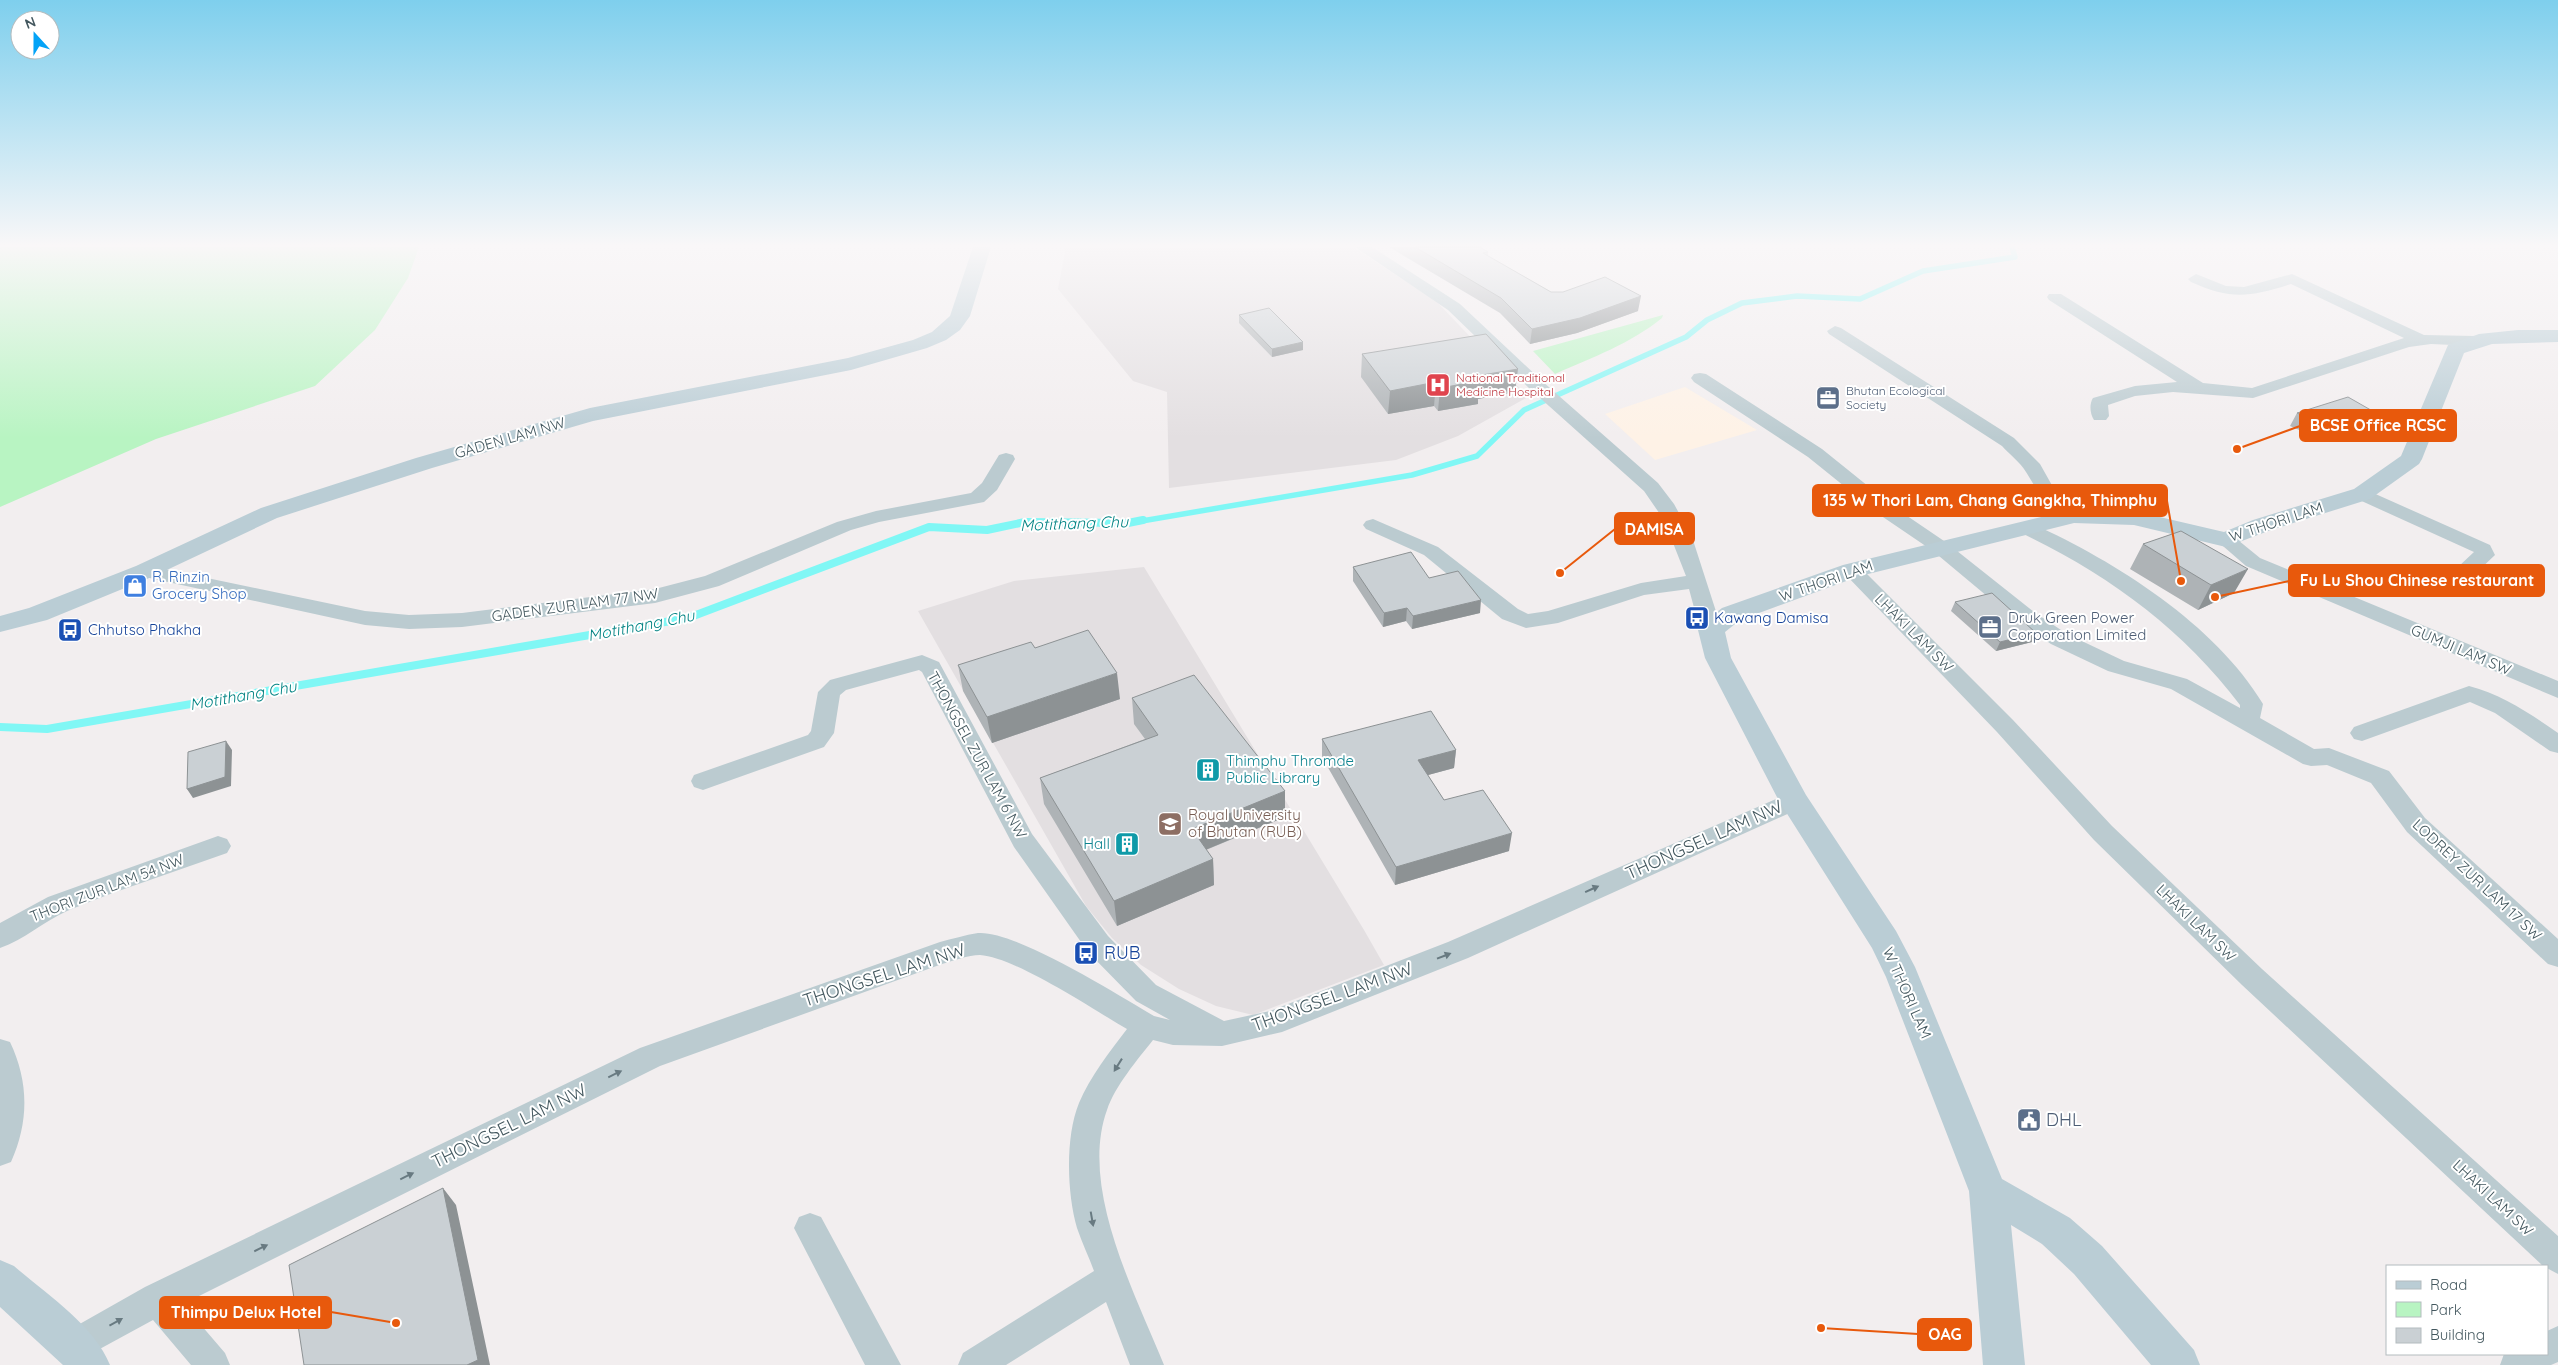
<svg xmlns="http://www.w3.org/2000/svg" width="2558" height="1365" viewBox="0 0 2558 1365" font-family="Quicksand,sans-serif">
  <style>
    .commercial { fill: #fef2e6 }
    .education { fill: #e3dfe1 }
    .green { fill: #b8f4c2 }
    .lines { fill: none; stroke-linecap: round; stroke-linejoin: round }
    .stream-far1 { stroke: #80f7f5; stroke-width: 5.5 }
    .stream { stroke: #80f7f5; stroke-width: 8 }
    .minor { fill: #bbcbd0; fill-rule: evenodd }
    .secondary { fill: #bacdd5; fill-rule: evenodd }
    .wall { fill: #aeb3b6 }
    .shaded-wall { fill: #8d9294 }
    .building { fill: #cad0d4; stroke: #8d9294 }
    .oneway { fill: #687a81 }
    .labels { text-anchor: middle; stroke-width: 4; stroke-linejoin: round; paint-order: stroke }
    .far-health-label { font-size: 12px; fill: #be3a42; stroke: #fff; text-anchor: start }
    .far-service-label { font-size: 12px; fill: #4e5e75; stroke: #fff; text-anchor: start }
    .street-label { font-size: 15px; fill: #44585f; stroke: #fff }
    .shop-label { font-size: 15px; fill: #366cbe; stroke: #fff; text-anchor: start }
    .transit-label { font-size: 15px; fill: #164399; stroke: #fff; text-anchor: start }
    .service-label { font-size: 15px; fill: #4e5e75; stroke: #fff; text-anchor: start }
    .culture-label { font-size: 15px; fill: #0d838f; stroke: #fff; text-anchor: start }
    .education-label { font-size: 15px; fill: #785e54; stroke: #fff; text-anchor: start }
    .water-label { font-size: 16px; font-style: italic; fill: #058484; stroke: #fff }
    .near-street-label { font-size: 18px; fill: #44585f; stroke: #fff }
    .near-transit-label { font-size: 18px; fill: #164399; stroke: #fff; text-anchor: start }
    .near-service-label { font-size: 18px; fill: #4e5e75; stroke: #fff; text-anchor: start }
    .leader { fill: none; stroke: #e8590c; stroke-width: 2 }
    .callout-dot { fill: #e8590c; stroke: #fff; stroke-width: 2 }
    .callout { fill: #e8590c; stroke: #e8590c; stroke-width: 2 }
    .callout-label { font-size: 16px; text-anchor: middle; font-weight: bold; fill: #fff }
  </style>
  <rect width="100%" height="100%" fill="#f2eeef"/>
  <path class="commercial" d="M1685,387l72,43 -102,30 -50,-46z"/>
  <path class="education" d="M1066,247h287l83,54 92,96 -70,39 -62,24 -227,28 -2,-96 -34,-11 -75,-92z
    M1144,567l220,363 20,35 -131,50 -37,-9 -37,-17 -38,-24 -29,-27 -26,-32 -168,-295 96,-30z"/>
  <path class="green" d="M0,247h419l-11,31 -33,52 -60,56 -159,53 -156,68z
    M1663,315l-1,3c-32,26 -69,39 -107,56l-22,-23z"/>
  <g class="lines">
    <path class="stream-far1" d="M1136,522l276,-47 65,-19 47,-46 162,-73 21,-17 35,-17 55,-7 63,3 63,-28 92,-14 -3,-10"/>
    <path class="stream" d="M0,727l47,2 641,-111 241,-91 58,3 38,-8 103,1 15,-3"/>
    <path class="minor" d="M1355,247h17l88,57 82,77 116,102 16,21 18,33 30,93 -3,5 -8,2 -8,-2 -3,-5 -11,-41 -45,6 -86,28 -32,5 -24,-9 -78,-64 -58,-26 -3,-4 3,-4 7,-2 65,28 80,62 10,5 20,-3 93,-28 45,-7 -22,-56 -20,-29 -114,-102 -82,-79z
      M2196,274l30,12 18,1 48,-13 132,61 51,1 8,5 -8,5 -44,-2 -22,3 -156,51 -80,-6 -38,4 -27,9 1,11 -3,4h-12c-4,-6 -5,-16 -1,-22l42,-12 42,-4 -128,-82 -2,-3 2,-3h12l142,89 49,5 152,-50 -113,-54c-41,13 -60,16 -100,-2l-3,-3z
      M1835,326l6,2 173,110 26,26 18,32 26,20 -3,4c-28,7 -43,-30 -55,-48 -6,-10 -17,-18 -24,-26l-173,-112 -2,-3z
      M1700,373l6,1 116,75 72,58 53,36 87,69 33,22 57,27 63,18 53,29v-3c-58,-77 -134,-132 -221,-173l-3,-4 3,-4h14c83,38 182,100 230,180l-3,14 54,31 15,-1 60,23 36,47 133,121v28l-10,-3 -141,-132 -36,-49 -44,-18 -16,1 -8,-2 -132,-75 -63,-18 -57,-27 -33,-22 -85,-71 -53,-36 -72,-58 -114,-75 -3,-4 3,-4z
      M1006,453l7,2 2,4 -18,31 -13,12 -105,20 -28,8 -132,56 -64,17 -193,24 -53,2 -44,-4 -220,-48 -7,-2 -3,-4 3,-4 7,-2 220,46 44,4 53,-2 193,-24 50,-13 132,-54 39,-11 95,-18 11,-10 17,-28z
      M2362,488l128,57 5,10 -38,36 -7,1 -7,-1 -3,-5 3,-5 31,-29 -119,-54 -3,-4 3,-4z
      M2226,534l7,2 27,22 298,123v17l-312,-132 -30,-26 3,-4z
      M1852,564l7,2 154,154 99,106 150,143 296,267v38l-15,-8 -301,-281 -148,-145 -97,-108 -152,-158 -3,-4 3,-4z
      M922,655l17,7 93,172 76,102 48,49 68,36 46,-10 178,-69 337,-147 9,-3 9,3 3,6 -3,6 -335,151 -186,74 -60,14 -49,-1 -20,-5c-15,19 -38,46 -46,70 -28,78 28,183 57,255h-34l-24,-63 -100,63h-48l5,-12 131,-82c-5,-14 -12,-28 -17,-43 -10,-34 -12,-91 2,-125 11,-26 31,-52 48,-74 -33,-19 -112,-72 -147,-74 -12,0 -27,6 -38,9l-282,102 -477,238 42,49 5,12h-39l-38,-45 -79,43 -12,-5 -5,-12 5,-12 83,-47 495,-239 300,-106c12,-3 25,-7 38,-9 37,-3 140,62 176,83l16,4 -34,-19 -48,-49 -74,-105 -92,-175 -3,-2 -73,20 -6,5 -6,38 -10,14 -121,43 -9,-3 -3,-6 3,-6 114,-40 3,-4 7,-39 12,-12z
      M2469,686c34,9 60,27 89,47v20l-8,-2 -55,-38 -25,-11 -108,39 -8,-2 -4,-6 4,-6z
      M218,836l9,3 4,7 -4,7c-53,19 -107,36 -160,58 -23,10 -43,29 -67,37v-25l48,-26z
      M0,1039l10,3c19,40 19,80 1,120l-11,4z
      M810,1213l11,4 80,148h-36l-71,-137 5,-11z
      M2558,1326v36l-7,3h-51l4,-11h43v-23z"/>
    <path class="secondary" d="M973,247h18l-21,69 -10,14 -14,10 -19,8 -76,22 -258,51 -161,47 -155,50 -123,58 -107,44 -47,12v-16l29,-8 107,-42 125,-58 155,-50 174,-50 258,-50 65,-18 19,-8 18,-16z
      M2518,330h40v12l-66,2 -28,9 -42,106 -3,5 -49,35 -99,31 -45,17 -92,-22 -60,-2 -214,53 -120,44 -15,12 6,26 75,137 90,136 19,36 87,212 68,39 32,28 92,104 6,15h-49l-77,-91 -32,-30 -31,-19 14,140h-42l-14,-174 -83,-214 -14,-29 -93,-147 -74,-143 -7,-28 4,-6 20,-16 121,-43 231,-56 60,2 90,21 29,-12 101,-31 47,-33 47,-111 31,-11z
      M0,1260l14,6c32,28 80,59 96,99h-47l-63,-58z"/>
  </g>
  <path class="wall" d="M1389,247h91l8,5v4l63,36 87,19 -61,22 -47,11 -30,-31z
    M1239,315l64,35 -31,7 -33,-34z
    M1362,354l153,38 -37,7v5l-40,7 -4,-5 -46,8 -27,-37z
    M2297,413h79l-7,13 -44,15 -35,-15z
    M2143,544l91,49 -36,17 -68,-41z
    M1353,567l76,11 51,35 -68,16 -6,-8 -23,6 -30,-46z
    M1955,602l77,40 -36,9 -45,-40z
    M1035,648l85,51 -128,44 -29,-52 -5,-26z
    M1132,698l153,93v26l-79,33 7,9 1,26 -97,41 -73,-122 -4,-26 105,-39 -11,-15z
    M1322,739l134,11 -2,18 -26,7 16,25 65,51 -114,34 -73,-128z"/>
  <path class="shaded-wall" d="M1641,296l-3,15 -61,22 -47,11 2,-15z
    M1303,342v8l-31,7v-8z
    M1518,369l-3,23 -37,7v5l-40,7 2,-23 36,-12z
    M1436,382l-2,24 -46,8 2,-23z
    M2376,413l-7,13 -44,15 7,-12z
    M2248,569l-14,24 -36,17 13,-25z
    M1481,600l-1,13 -68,16 1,-13z
    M1407,608l-1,13 -23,6 1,-14z
    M2036,633l-4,9 -36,9 4,-9z
    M1117,673l3,26 -128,44 -5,-26z
    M226,741l6,9 -1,36 -38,12 -6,-9z
    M1456,750l-2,18 -37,10 1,-18z
    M1285,791v26l-92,38 -1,-26z
    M1512,833l-3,18 -114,34 1,-18z
    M1213,859l1,26 -97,41 -3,-25z
    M443,1188l13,17 34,160h-23z"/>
  <path class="building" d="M1415,247h65l8,5 -5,1 68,39h12l42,-15 36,19 -61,22 -48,11 -31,-31z
    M1269,308l34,34 -31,7 -33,-34z
    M1486,334l32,35 -42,7 4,5 -40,7 -4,-6 -46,9 -28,-37z
    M2348,397l28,16 -44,16 -35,-16z
    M2181,531l67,38 -37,16 -68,-41z
    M1411,552l18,26 29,-7 23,29 -68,16 -6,-8 -23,5 -31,-46z
    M1992,593l44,40 -36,9 -45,-40z
    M1088,630l29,43 -130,44 -29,-52 73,-23 4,6z
    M1194,675l91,116 -93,38 21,30 -99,42 -74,-123 118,-43 -26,-37z
    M1431,711l25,39 -38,10 26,40 39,-10 29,43 -116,34 -74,-128z
    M226,741l-1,36 -38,12 1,-37z
    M443,1188l35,172 -11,5h-163l-15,-100z"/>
  <defs><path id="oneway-solid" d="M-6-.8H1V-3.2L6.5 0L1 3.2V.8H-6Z" transform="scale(1.25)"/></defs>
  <g class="oneway">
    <use href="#oneway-solid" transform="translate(1592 889) rotate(-24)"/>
    <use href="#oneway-solid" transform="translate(1444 956) rotate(-21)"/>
    <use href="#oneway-solid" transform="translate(1118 1065) rotate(122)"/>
    <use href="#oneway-solid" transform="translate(615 1074) rotate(-26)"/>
    <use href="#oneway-solid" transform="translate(407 1176) rotate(-26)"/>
    <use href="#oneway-solid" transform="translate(1092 1219) rotate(80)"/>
    <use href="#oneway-solid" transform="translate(261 1248) rotate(-26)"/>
    <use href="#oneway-solid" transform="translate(116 1322) rotate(-29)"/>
  </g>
  <linearGradient id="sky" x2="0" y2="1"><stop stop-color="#7ecfed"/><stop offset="0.56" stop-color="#f9f7f8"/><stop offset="1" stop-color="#f9f7f8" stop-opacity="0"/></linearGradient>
  <rect width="2558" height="438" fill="url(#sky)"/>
  <defs>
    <symbol id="hospital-square" viewBox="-11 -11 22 22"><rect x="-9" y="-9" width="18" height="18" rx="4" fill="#e0444e" stroke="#fff"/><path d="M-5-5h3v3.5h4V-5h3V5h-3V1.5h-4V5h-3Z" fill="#fff"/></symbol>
    <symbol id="office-square" viewBox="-11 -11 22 22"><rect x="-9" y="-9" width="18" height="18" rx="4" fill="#5c6f8a" stroke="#fff"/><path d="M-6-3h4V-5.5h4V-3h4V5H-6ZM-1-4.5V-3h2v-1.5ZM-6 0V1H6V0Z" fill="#fff"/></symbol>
    <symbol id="shop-square" viewBox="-11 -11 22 22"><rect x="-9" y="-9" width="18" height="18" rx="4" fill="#3f7fe0" stroke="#fff"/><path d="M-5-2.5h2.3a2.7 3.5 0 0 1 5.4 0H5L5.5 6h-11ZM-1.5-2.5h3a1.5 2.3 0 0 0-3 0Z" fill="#fff"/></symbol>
    <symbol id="bus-square" viewBox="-11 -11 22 22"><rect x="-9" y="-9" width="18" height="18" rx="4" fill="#1a4fb4" stroke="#fff"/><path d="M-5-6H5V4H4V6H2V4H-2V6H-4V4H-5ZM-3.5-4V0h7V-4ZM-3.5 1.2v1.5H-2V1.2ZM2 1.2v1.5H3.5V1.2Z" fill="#fff"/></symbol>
    <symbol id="building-square" viewBox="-11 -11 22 22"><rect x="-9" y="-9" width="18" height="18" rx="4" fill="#0f9aa8" stroke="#fff"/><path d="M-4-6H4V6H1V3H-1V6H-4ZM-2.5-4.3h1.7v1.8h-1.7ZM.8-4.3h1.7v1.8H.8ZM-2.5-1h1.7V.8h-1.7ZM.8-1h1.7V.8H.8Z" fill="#fff"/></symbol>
    <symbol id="university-square" viewBox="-11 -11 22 22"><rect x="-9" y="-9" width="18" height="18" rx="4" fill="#8d6e63" stroke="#fff"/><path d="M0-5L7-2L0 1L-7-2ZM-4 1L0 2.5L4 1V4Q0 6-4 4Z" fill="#fff"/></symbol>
    <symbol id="civic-square" viewBox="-11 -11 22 22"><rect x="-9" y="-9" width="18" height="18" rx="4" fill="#5c6f8a" stroke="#fff"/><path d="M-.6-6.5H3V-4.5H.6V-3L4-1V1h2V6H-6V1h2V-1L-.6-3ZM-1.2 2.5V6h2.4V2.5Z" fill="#fff"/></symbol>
  </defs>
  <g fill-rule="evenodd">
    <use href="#hospital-square" x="1424" y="371" width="28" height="28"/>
    <use href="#office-square" x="1814" y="384" width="28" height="28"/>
    <use href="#shop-square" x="121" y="572" width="28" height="28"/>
    <use href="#bus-square" x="1683" y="604" width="28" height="28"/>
    <use href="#office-square" x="1976" y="613" width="28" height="28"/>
    <use href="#bus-square" x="56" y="616" width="28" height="28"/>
    <use href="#building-square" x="1194" y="756" width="28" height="28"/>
    <use href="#university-square" x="1156" y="810" width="28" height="28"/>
    <use href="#building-square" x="1113" y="830" width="28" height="28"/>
    <use href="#bus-square" x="1072" y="939" width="28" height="28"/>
    <use href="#civic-square" x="2015" y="1106" width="28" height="28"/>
  </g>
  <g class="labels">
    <g class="far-health-label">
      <text x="1456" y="382">National Traditional<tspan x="1456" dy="14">Medicine Hospital</tspan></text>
    </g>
    <g class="far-service-label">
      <text x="1846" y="395">Bhutan Ecological<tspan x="1846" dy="14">Society</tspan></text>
    </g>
    <g class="street-label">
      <text transform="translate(510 438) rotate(-16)" y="5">GADEN LAM NW</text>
      <text transform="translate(2276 522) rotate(-18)" y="5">W THORI LAM</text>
      <text transform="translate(1826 581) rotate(-19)" y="5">W THORI LAM</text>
      <text transform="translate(575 605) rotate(-8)" y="5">GADEN ZUR LAM 77 NW</text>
      <text transform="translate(1914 633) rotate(45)" y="5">LHAKI LAM SW</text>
      <text transform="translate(2461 650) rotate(23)" y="5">GUMJI LAM SW</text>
      <text transform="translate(977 755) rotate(61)" y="5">THONGSEL ZUR LAM 6 NW</text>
      <text transform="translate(2477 880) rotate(43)" y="5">LODREY ZUR LAM 17 SW</text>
      <text transform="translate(107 888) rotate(-21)" y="5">THORI ZUR LAM 54 NW</text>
      <text transform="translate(2196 923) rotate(44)" y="5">LHAKI LAM SW</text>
      <text transform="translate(1907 993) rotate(66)" y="5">W THORI LAM</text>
      <text transform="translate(2493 1198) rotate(43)" y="5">LHAKI LAM SW</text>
    </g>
    <g class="shop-label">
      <text x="152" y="582">R. Rinzin<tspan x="152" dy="17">Grocery Shop</tspan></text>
    </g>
    <g class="transit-label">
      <text x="1714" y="623">Kawang Damisa</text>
      <text x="88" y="635">Chhutso Phakha</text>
    </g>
    <g class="service-label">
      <text x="2008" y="623">Druk Green Power<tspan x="2008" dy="17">Corporation Limited</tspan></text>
    </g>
    <g class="culture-label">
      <text x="1226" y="766">Thimphu Thromde<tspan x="1226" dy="17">Public Library</tspan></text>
      <text x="1110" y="849" text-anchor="end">Hall</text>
    </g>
    <g class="education-label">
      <text x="1188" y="820">Royal University<tspan x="1188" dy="17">of Bhutan (RUB)</tspan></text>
    </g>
    <g class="water-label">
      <text transform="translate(1074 523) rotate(-2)" y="6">Motithang Chu</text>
      <text transform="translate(641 625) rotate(-11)" y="6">Motithang Chu</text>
      <text transform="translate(243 695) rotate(-10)" y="6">Motithang Chu</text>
    </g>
    <g class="near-street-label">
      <text transform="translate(1704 840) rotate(-24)" y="6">THONGSEL LAM NW</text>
      <text transform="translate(884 975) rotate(-18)" y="6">THONGSEL LAM NW</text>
      <text transform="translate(1332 997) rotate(-20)" y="6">THONGSEL LAM NW</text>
      <text transform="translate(509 1126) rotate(-26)" y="6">THONGSEL LAM NW</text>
    </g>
    <g class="near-transit-label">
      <text x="1104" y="959">RUB</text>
    </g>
    <g class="near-service-label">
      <text x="2046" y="1126">DHL</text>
    </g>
  </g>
  <path class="leader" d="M2237 449L2300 426M2181 581L2167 501M1560 573L1615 529M2215 597L2289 581M396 1323L331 1312M1821 1328L1918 1334"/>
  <g class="callout-dot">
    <circle cx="2237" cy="449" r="5"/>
    <circle cx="2181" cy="581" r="5"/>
    <circle cx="1560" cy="573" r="5"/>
    <circle cx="2215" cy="597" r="5"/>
    <circle cx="396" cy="1323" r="5"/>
    <circle cx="1821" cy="1328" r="5"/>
  </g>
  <g class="callout">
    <rect x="2300" y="410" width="156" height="31" rx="5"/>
    <rect x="1813" y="485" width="354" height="31" rx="5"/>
    <rect x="1615" y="513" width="79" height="31" rx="5"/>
    <rect x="2289" y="565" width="255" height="31" rx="5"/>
    <rect x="160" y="1297" width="171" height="31" rx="5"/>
    <rect x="1918" y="1319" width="53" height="31" rx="5"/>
  </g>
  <g class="callout-label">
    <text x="2378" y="431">BCSE Office RCSC</text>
    <text x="1990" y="506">135 W Thori Lam, Chang Gangkha, Thimphu</text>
    <text x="1654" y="535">DAMISA</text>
    <text x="2417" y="586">Fu Lu Shou Chinese restaurant</text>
    <text x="246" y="1318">Thimpu Delux Hotel</text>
    <text x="1945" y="1340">OAG</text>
  </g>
  <rect x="2386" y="1265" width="162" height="90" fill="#ffffff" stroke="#b4bcbf"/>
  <rect x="2396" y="1281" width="25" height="8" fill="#bacdd5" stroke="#b4bcbf"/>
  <text x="2430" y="1290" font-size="15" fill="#44585f">Road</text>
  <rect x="2396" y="1302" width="25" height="15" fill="#b8f4c2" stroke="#b4bcbf"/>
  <text x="2430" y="1315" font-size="15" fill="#44585f">Park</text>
  <rect x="2396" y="1328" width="25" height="15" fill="#cad0d4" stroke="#b4bcbf"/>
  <text x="2430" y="1340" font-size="15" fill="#44585f">Building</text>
  <g transform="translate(35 35) rotate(339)"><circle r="24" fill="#ffffff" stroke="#b4bcbf"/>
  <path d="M0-4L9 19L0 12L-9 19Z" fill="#03a3f7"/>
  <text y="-8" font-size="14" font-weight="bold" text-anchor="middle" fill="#44585f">N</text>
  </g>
</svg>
